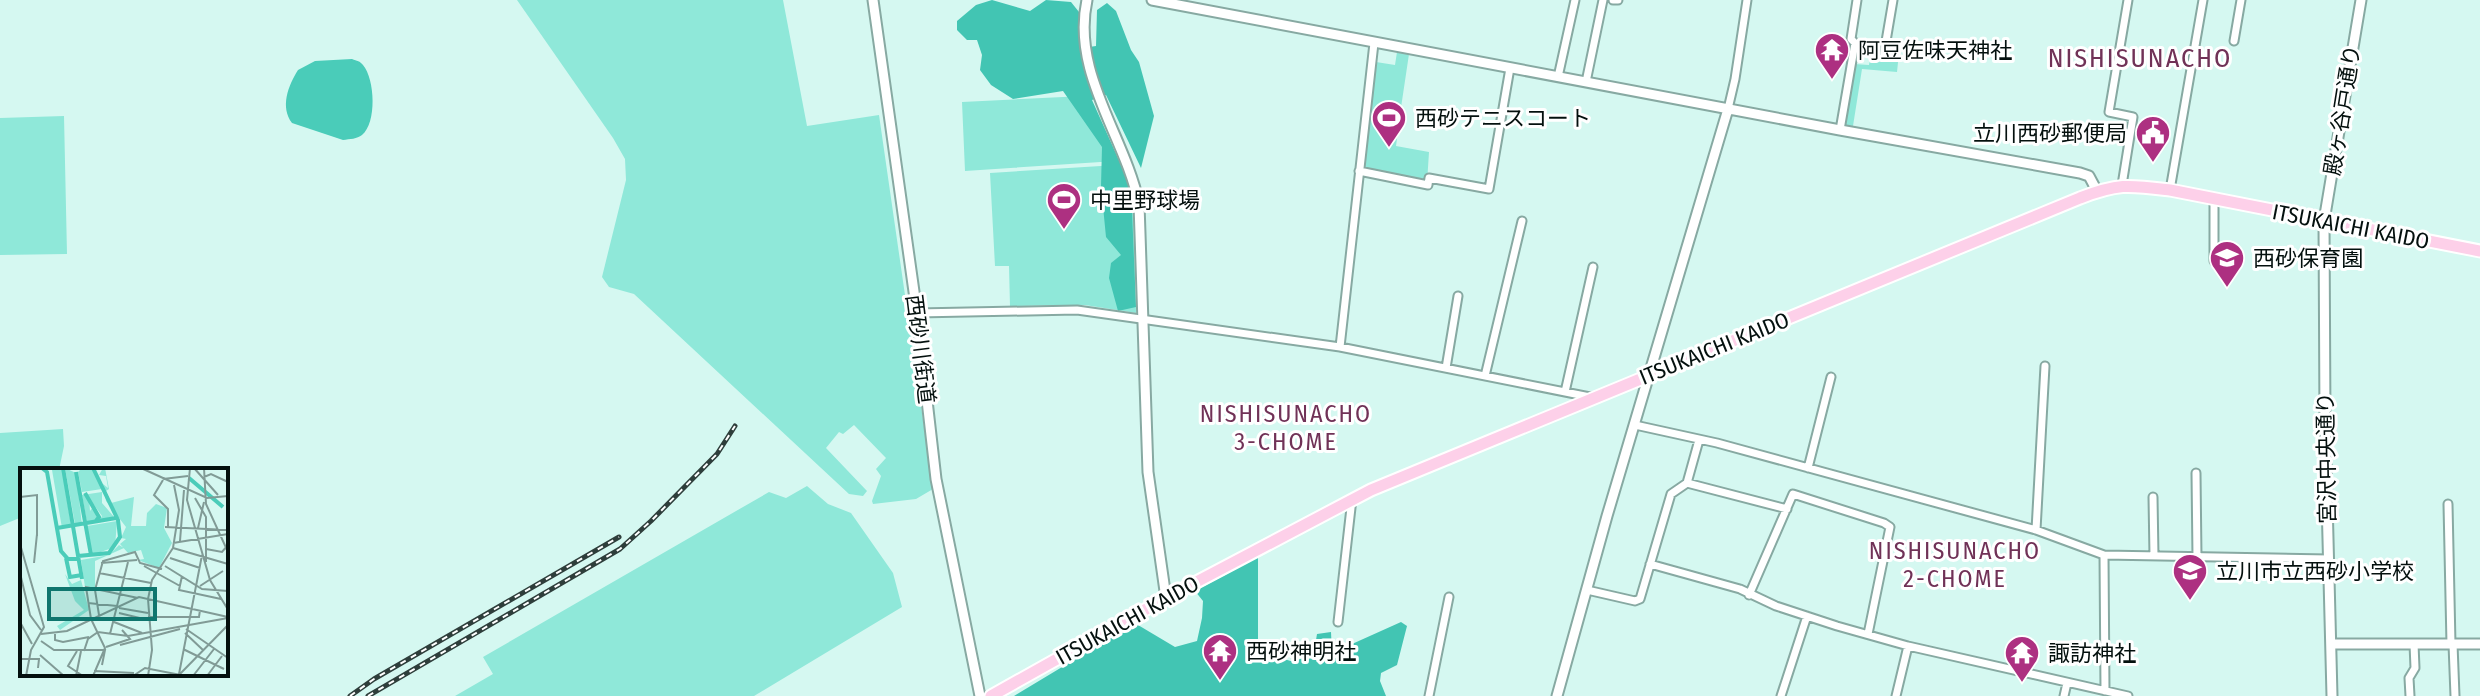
<svg xmlns="http://www.w3.org/2000/svg" width="2480" height="696" viewBox="0 0 2480 696" font-family="'Fira Sans Condensed','Noto Sans JP',sans-serif">
  <style>
    .green { fill: #8fe8d9 }
    .forest { fill: #42c5b3 }
    .water { fill: #4accb9 }
    .lines { fill: none; stroke-linecap: round; stroke-linejoin: round }
    .street-casing { stroke: #87a9a2; stroke-width: 11 }
    .secondary-casing { stroke: #87a9a2; stroke-width: 13 }
    .primary-casing { stroke: #fff; stroke-width: 15 }
    .street { stroke: #fff; stroke-width: 7 }
    .secondary { stroke: #fff; stroke-width: 9 }
    .primary { stroke: #fdd0e9; stroke-width: 11 }
    .rail-casing { stroke: #2e3e3b; stroke-width: 5 }
    .rail { stroke: #fff; stroke-width: 2; stroke-dasharray: 6; stroke-linecap: butt }
    .labels { text-anchor: middle; stroke-width: 6; stroke-linejoin: round; paint-order: stroke }
    .poi-label { font-size: 22px; fill: #04100e; stroke: #fff; text-anchor: start }
    .street-label { font-size: 22px; fill: #04100e; stroke: #fff }
    .neighbourhood-label { font-size: 24px; letter-spacing: 2px; fill: #703257; stroke: #fff }
    .quarter-label { font-size: 26px; letter-spacing: 2px; fill: #703257; stroke: #fff }
    .inset-river { fill: none; stroke: #4accb9; stroke-width: 4 }
    .inset-road { fill: none; stroke: #819b96; stroke-width: 2 }
    .view { fill: #0f766e; fill-opacity: 0.15; stroke: #0f766e; stroke-width: 4 }
    .inset-edge { fill: none; stroke: #04100e; stroke-width: 4 }
  </style>
  <rect width="100%" height="100%" fill="#d5f8f1"/>
  <path class="green" d="M517,0h266l24,126 72,-11 54,374 -17,10 -43,5 -1,-3 9,-25 -5,-7 10,-11 -32,-33 -11,9 -4,-2 -13,16 41,43 -4,5 -14,-2 -215,-200 -25,-7 -7,-10 24,-97 -1,-21 -12,-21z
    M1397,52l12,2 -10,67 -30,-4 7,-55 19,3z
    M1889,52l10,1 -2,19 -35,-3 -9,57 -9,-1 10,-61 15,1 1,-7 17,2z
    M1084,96l32,65 -151,10 -3,-69z
    M64,116l3,138 -67,1v-137z
    M1369,120l30,4 -3,22 33,6 -2,31 -64,-14z
    M1117,165l12,28 5,26 2,94 -51,-8 -75,1 -1,-40h-14l-5,-93z
    M63,429l1,17 -5,24h-37v47l-22,9v-93z
    M807,486l21,18 23,9 42,60 9,34 -148,89h-299l38,-22 -10,-17 286,-165 17,6z"/>
  <path class="forest" d="M992,0l38,11 16,-11 25,2 8,10 3,36 14,-2 1,-36 10,-7 9,8 15,39 8,12 15,54 -13,52 -35,-73 -14,5 39,87 5,120 -18,4 -9,-33 2,-15 10,-8 -15,-18 -5,-51 1,-39 -39,-56 -50,8 -22,-14 -11,-15 2,-15 -5,-15h-10l-10,-10v-9l19,-16z
    M1258,557v94l36,11 20,-10 3,-18 14,-2 1,21 69,-31 6,4 -10,39 -16,8 -1,8 6,15h-372l93,-56 31,-15 37,22 22,-6 5,-23 1,-17 -8,-10z"/>
  <path class="water" d="M352,59c5,2 8,2 11,6 12,14 14,58 -1,70 -5,4 -12,4 -19,5l-51,-17c-12,-16 -4,-37 6,-53l17,-9z"/>
  <g class="lines">
    <defs>
      <path id="street" d="M1613,0h5
        M2234,41l7,-41
        M1884,53l9,-53
        M1558,77l17,-77
        M1586,82l17,-82
        M1728,109l7,-30 12,-79
        M1840,130l15,-87 -4,-4 6,-39
        M1359,171l69,14 1,-7 60,11 21,-121
        M2122,185l11,-68 -24,-5 19,-112
        M2170,190l33,-190
        M2214,261v-62
        M917,313l160,-3 263,37 255,51
        M1340,347l34,-304
        M1446,368l12,-72
        M1485,376l37,-155
        M1565,392l28,-125
        M1635,425l82,18 319,87 68,25 225,4
        M1699,440l-12,43 100,26
        M1808,468l23,-91
        M2196,473l1,84
        M2153,497l1,59
        M2448,504l3,140
        M2036,530l9,-164
        M2104,555l1,136
        M1650,564l90,25 36,17 61,20 71,20 220,50
        M1587,590l48,11 5,-2 31,-105 16,-11
        M1749,595l44,-101 91,29 6,4 -22,107
        M1338,622l14,-123
        M2453,644l2,52
        M1429,696l20,-99
        M1781,696l26,-80
        M1896,696l12,-50
        M2064,696l3,-13
        M2410,696l-1,-18 6,-10 -1,-24"/>
      <path id="secondary" d="M873,0l44,313 19,166 44,217
        M1087,0c-16,73 38,136 52,204l9,268 18,126
        M1152,0l688,130 240,43 9,3 8,15
        M2331,644h149
        M1557,696l50,-180 121,-407
        M2332,696l-7,-275 -1,-200 37,-221"/>
      <path id="primary" d="M991,696l175,-98 205,-108 709,-292c39,-15 49,-13 90,-8l310,61"/>
    </defs>
    <use href="#street" class="street-casing"/>
    <use href="#secondary" class="secondary-casing"/>
    <use href="#primary" class="primary-casing"/>
    <use href="#street" class="street"/>
    <use href="#secondary" class="secondary"/>
    <use href="#primary" class="primary"/>
    <defs>
      <path id="rail" d="M350,696l24,-17 245,-142
        M368,696l252,-147 31,-28 66,-67 18,-28"/>
    </defs>
    <use href="#rail" class="rail-casing"/>
    <use href="#rail" class="rail"/>
  </g>
  <defs>
    <symbol id="temple-pin" viewBox="-11 -11 22 30"><path d="M0 17L-7.5 6A9.5 9.5 0 1 1 7.5 6Z" fill="#ad3081" stroke="#fff"/><path d="M0-6L5-2H3V0L6.5 2.5H4V6H1.5V3h-3V6H-4V2.5H-6.5L-3 0V-2H-5Z" fill="#fff"/></symbol>
    <symbol id="stadium-pin" viewBox="-11 -11 22 30"><path d="M0 17L-7.5 6A9.5 9.5 0 1 1 7.5 6Z" fill="#ad3081" stroke="#fff"/><path d="M0-5a6.5 5 0 1 0 0 10a6.5 5 0 1 0 0-10ZM-3.5-1.8h7v3.6h-7Z" fill="#fff"/></symbol>
    <symbol id="civic-pin" viewBox="-11 -11 22 30"><path d="M0 17L-7.5 6A9.5 9.5 0 1 1 7.5 6Z" fill="#ad3081" stroke="#fff"/><path d="M-.6-6.5H3V-4.5H.6V-3L4-1V1h2V6H-6V1h2V-1L-.6-3ZM-1.2 2.5V6h2.4V2.5Z" fill="#fff"/></symbol>
    <symbol id="school-pin" viewBox="-11 -11 22 30"><path d="M0 17L-7.5 6A9.5 9.5 0 1 1 7.5 6Z" fill="#ad3081" stroke="#fff"/><path d="M0-5L7-2L0 1L-7-2ZM-4 1L0 2.5L4 1V4Q0 6-4 4Z" fill="#fff"/></symbol>
  </defs>
  <g fill-rule="evenodd">
    <use href="#temple-pin" x="1812" y="30" width="40" height="54"/>
    <use href="#stadium-pin" x="1369" y="98" width="40" height="54"/>
    <use href="#civic-pin" x="2133" y="113" width="40" height="54"/>
    <use href="#stadium-pin" x="1044" y="180" width="40" height="54"/>
    <use href="#school-pin" x="2207" y="238" width="40" height="54"/>
    <use href="#school-pin" x="2170" y="551" width="40" height="54"/>
    <use href="#temple-pin" x="1200" y="631" width="40" height="54"/>
    <use href="#temple-pin" x="2002" y="633" width="40" height="54"/>
  </g>
  <g class="labels">
    <g class="poi-label">
      <text x="1858" y="58">阿豆佐味天神社</text>
      <text x="1415" y="126">西砂テニスコート</text>
      <text x="2127" y="141" text-anchor="end">立川西砂郵便局</text>
      <text x="1090" y="208">中里野球場</text>
      <text x="2253" y="266">西砂保育園</text>
      <text x="2216" y="579">立川市立西砂小学校</text>
      <text x="1246" y="659">西砂神明社</text>
      <text x="2048" y="661">諏訪神社</text>
    </g>
    <g class="street-label">
      <text transform="translate(2342 110) rotate(-81)" y="8">殿ヶ谷戸通り</text>
      <text transform="translate(2351 226) rotate(11)" y="8">ITSUKAICHI KAIDO</text>
      <text transform="translate(1714 348) rotate(-22)" y="8">ITSUKAICHI KAIDO</text>
      <text transform="translate(921 349) rotate(83)" y="8">西砂川街道</text>
      <text transform="translate(2326 458) rotate(-91)" y="8">宮沢中央通り</text>
      <text transform="translate(1127 620) rotate(-29)" y="8">ITSUKAICHI KAIDO</text>
    </g>
    <g class="neighbourhood-label">
      <text x="1286" y="422">NISHISUNACHO<tspan x="1286" dy="28">3-CHOME</tspan></text>
      <text x="1955" y="559">NISHISUNACHO<tspan x="1955" dy="28">2-CHOME</tspan></text>
    </g>
    <g class="quarter-label">
      <text x="2140" y="67">NISHISUNACHO</text>
    </g>
  </g>
  <g transform="translate(20 468)">
    <rect width="208" height="208" fill="#d5f8f1"/>
    <path d="M45,0l11,5 6,52 -7,-1zM62,0l11,1 9,20 -20,3 -4,-20zM83,0h2l4,21 -3,2 5,12 23,-6 -3,29h15l1,-13 9,-9 11,4 -3,20 8,15 -13,25 -21,-8 6,-1 -3,-9 -13,3 -8,-9 6,-5 -5,-1 5,-11 -20,-26 -3,-17 5,4 -2,-12 -7,-1zM42,1l9,56 -9,3 -10,-58zM82,24v11l13,15 -15,3 2,-5 -13,-18 1,13 3,-4 5,12 -11,4 -5,-28zM97,53l-2,26 -23,8 -5,-29zM99,77l5,3 -29,13v27l-10,-1 -4,-27 28,-5zM45,106l7,10 9,-4 8,30 -29,20 -3,-4 27,-16 -9,-9z" fill="#8fe8d9"/>
    <path class="inset-river" d="M22,0l5,4 14,79 7,8h11M43,0l19,111M56,4l15,83M169,10l34,29M65,25l14,24 -4,5M37,60l59,-10M58,88l31,-3 11,-16 -2,-17 -25,-52M46,90l4,19 12,-2"/>
    <path class="inset-road" d="M121,0l66,30 21,-2M170,0l-3,32 23,80 17,28M174,0l24,27M184,0l2,36 22,48M184,9l7,-3 17,8M143,11l25,-3M143,12l-9,15 14,14v18M0,29l17,-2v41M175,30l11,19v45M145,59l63,3M178,60l6,-26M160,73l4,-51M153,75l55,-9M0,76l24,83 -13,23 -5,26M153,80l55,16M186,81l16,3 6,-7M150,90l30,10M14,95l3,-29M81,95l36,-3M124,98l36,20M145,98l37,23 26,2M0,105l10,42 11,15M79,105l52,10M162,108l-3,14 42,9M180,118l23,-15M68,135l29,3M99,140l29,5M99,145l29,7M79,147l-4,-25 8,-29 32,-9 5,11 22,6M128,149h51l1,-7M71,151l-5,-32 52,11M71,151l14,29 -12,28M0,154l12,22M94,154l28,11M166,161l42,29M165,165l18,17M21,166l26,-3 72,-34 89,20M35,166v6l8,2 26,-5M90,166l18,-72M21,173l13,9h51l-3,15M100,177l60,-16M86,179l24,-8 -8,-9M163,181l41,20M57,183l-9,15 15,10M64,183l4,-12 10,-7 30,4 100,-18M20,187l24,21M0,191h19l-1,9M74,203l40,2M159,206l23,-119M56,208l5,-25M113,208l12,-8 41,8M128,208l4,-26 -4,-51 4,-19 21,-32 6,-38 -5,-25M158,208l50,-51M173,208l21,-27M187,208l15,-20"/>
    <path class="view" d="M29,121h106v30h-106z"/>
    <rect width="208" height="208" class="inset-edge"/>
  </g>
</svg>
